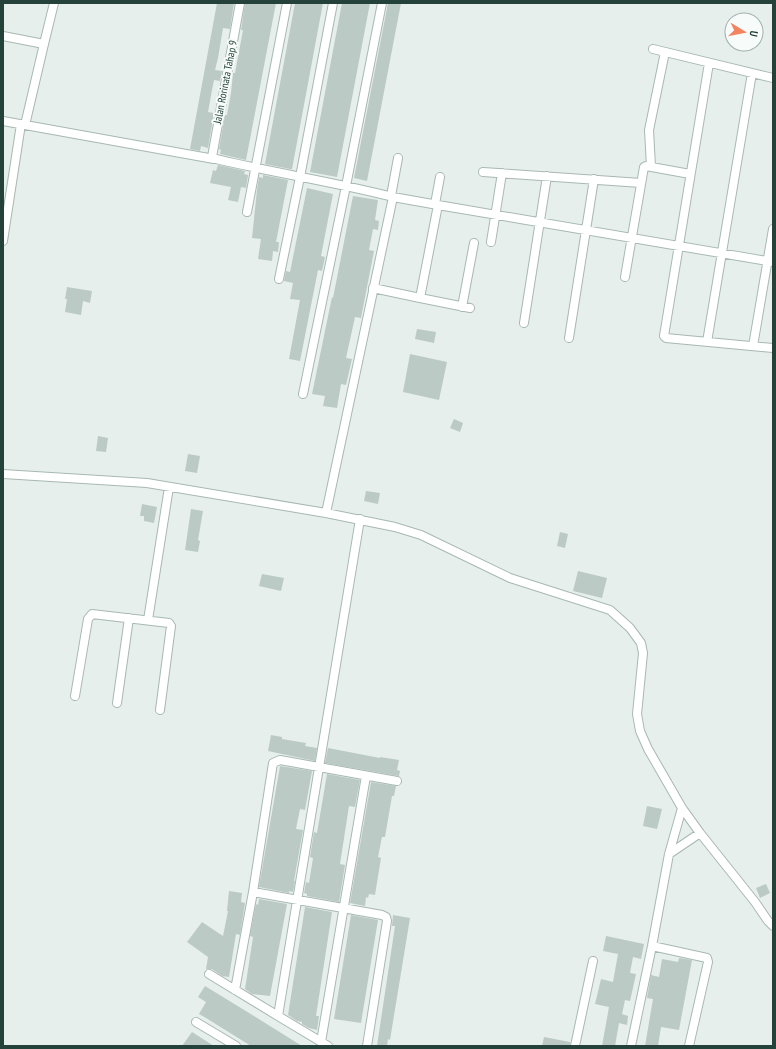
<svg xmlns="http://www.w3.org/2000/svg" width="776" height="1049" viewBox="0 0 776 1049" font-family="'PT Sans Narrow',sans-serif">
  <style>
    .building { fill: #bbcac4 }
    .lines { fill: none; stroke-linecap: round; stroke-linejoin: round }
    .minor-casing { stroke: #a8b8b2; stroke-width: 10 }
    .minor { stroke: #fff; stroke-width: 8 }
    .labels { text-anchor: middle; stroke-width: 4; stroke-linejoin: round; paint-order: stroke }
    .street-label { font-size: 11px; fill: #24423a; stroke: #f7fbf9 }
  </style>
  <rect width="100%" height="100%" fill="#e6efeb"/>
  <path class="building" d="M217,3h17l-4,26 -7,-1 -5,30 -3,12 7,1 -2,10 -6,-1 -2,10 -4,22 6,1 -6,35 -7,-2 -1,5 -10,-2z
    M245,3h31l-30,157 -26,-6 1,-4 -2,-1 6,-34h2l4,-22 2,-20h2l8,-43h-2z
    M295,3h28l-31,166h-2l-25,-5z
    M342,3h28l-33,174 -27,-5z
    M388,3h13l-34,178 -13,-3z
    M218,165l27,6 -1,3 4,1 -2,13 -5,-1 -3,15 -10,-2 3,-13 -21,-4 3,-13 3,1z
    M263,175l25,5 -12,62h3l-1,10 -5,-1 -1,10 -14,-2 3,-20 -9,-1 5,-48 2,-13 4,1z
    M307,188l26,6 -12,62 4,1 -3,14 -4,-1 -18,91 -11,-2 11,-59 -10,-1 3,-16 -9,-2 2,-10 4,1z
    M353,196l25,4 -3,20 4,1 -1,9 -5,-1 -4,21 5,1 -13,67 -6,-1 -9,41 6,1 -6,26 -5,-1 -4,24 -14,-2 2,-10 -13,-2 20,-97 1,1z
    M67,287l25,4 -2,12 -7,-2 -2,14 -16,-3 2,-13h-2z
    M417,329l19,3 -2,11 -19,-4z
    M410,354l37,8 -8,38 -36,-8z
    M454,419l9,4 -3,9 -10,-4z
    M98,436l10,2 -2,14 -10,-1z
    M188,454l12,2 -3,17 -12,-2z
    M366,491l14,2 -2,11 -14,-3z
    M142,504l15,3 -3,16 -10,-2v-5h-4z
    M191,509l12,2 -5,29 2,1 -2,11 -13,-2z
    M560,532l8,2 -3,14 -8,-2z
    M578,571l29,7 -5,20 -29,-7z
    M262,574l22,4 -3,13 -22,-5z
    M271,735l11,2v2l24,4 -1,3 12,2 -2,13 -47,-10z
    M328,748l52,10v-1l19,3 -2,10 3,1 -1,5 -74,-13z
    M280,766l32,5 -7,39 -5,-1 -4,20 7,1 -9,51h1l-2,11 -4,-1v2l-30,-6z
    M327,774l33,6 -5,27 -6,-1 -9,58 5,1 -6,37 -32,-6v-2l-3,-1 2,-11 3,1 4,-25 -3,-1 4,-25 3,1z
    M371,782l25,4 -2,10h-2l-7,41h-3l-4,20 3,1 -6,37 -6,-1 -1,4 -2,-1 -1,9 -15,-3z
    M647,806l15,3 -5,20 -14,-3z
    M766,884l4,9 -10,5 -4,-10z
    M229,891l13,2 -1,9 4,1 -5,32 -4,-1 -7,43 -7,-1 -10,-7h-6l2,-12 -21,-15 15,-20 21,14 5,-25h-1z
    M259,899l28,5 -17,92 -18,-2 -7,-5 8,-52 -3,-1 6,-32 2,1z
    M305,907l27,5 -16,104h3l-2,14 -8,-2 -7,-4v-2l-5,-1 -9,-6z
    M351,915l27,5 -17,103 -27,-4z
    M393,915l17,3 -20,122 -2,-1 -1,7h-10l18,-120h-3z
    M606,936l38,8 -3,15 -8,-2 -3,16 6,1 -6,27 -5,-1 -3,14 6,2 -1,9 -8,-2 -4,23h-13l7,-39 -14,-3 6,-25 12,3 5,-28 -15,-3z
    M679,958l13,2 -13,70 -18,-3 -3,19h-13l8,-47 -6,-1 4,-23 8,2 3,-18 16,3z
    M205,986l57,35 40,25h-51l-45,-28 -7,-4 7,-12 -8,-5z
    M192,1032l22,14h-32z
    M544,1037l26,5v4h-28z"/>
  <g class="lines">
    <defs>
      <path id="minor" d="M240,3l-28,154 4,2c59,14 119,23 177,38l-67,316
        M3,36l41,8 -19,81
        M44,44l10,-41
        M653,49l120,29
        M709,63l-45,273 2,2 107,10
        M3,121l211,38
        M651,167l-2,-37 16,-78
        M483,172l158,11
        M391,196l7,-38
        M435,204l5,-27
        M438,205l335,57
        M247,212l40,-209
        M3,241l18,-117
        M491,242l11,-69
        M625,277l19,-110 2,-1 44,8
        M279,279l21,-102 33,-174
        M373,288l47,10 18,-93 -45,-8
        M420,298l50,10
        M462,307l12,-64
        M524,323l23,-147
        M569,338l25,-159
        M707,342l45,-269
        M753,346l20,-117
        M303,394l43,-208 36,-183
        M3,474l144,9 179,30 69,14 26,8 89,43 100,32 20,18 11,15 2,10 -6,61 3,17 8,18 34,59 18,25 55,69 13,19 5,5
        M148,620l21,-133
        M75,696l13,-77 4,-5 77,9 2,3 -11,84
        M117,703l12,-85
        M669,854l31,-21
        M253,892l20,-129 7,-3 117,21
        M652,946l55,12 1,4 -19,84
        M209,974l69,42
        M235,990l18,-98 129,23 4,2 1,4 -20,125
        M196,1022l40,24
        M321,1042l45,-266
        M328,1046l-50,-30 82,-497
        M575,1046l18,-85
        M631,1046l21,-100 17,-92 13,-46"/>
    </defs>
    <use href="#minor" class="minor-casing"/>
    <use href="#minor" class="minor"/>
  </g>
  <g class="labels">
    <g class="street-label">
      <text transform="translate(225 82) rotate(-79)" y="4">Jalan Rorinata Tahap 9</text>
    </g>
  </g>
  <rect width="776" height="1049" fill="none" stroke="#24423a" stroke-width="8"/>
  <g transform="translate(744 32) rotate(100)"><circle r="19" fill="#f7fbf9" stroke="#a3b1ad"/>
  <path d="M0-3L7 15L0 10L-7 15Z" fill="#f4845f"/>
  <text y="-6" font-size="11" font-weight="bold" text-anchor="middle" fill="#24423a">U</text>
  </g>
</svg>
